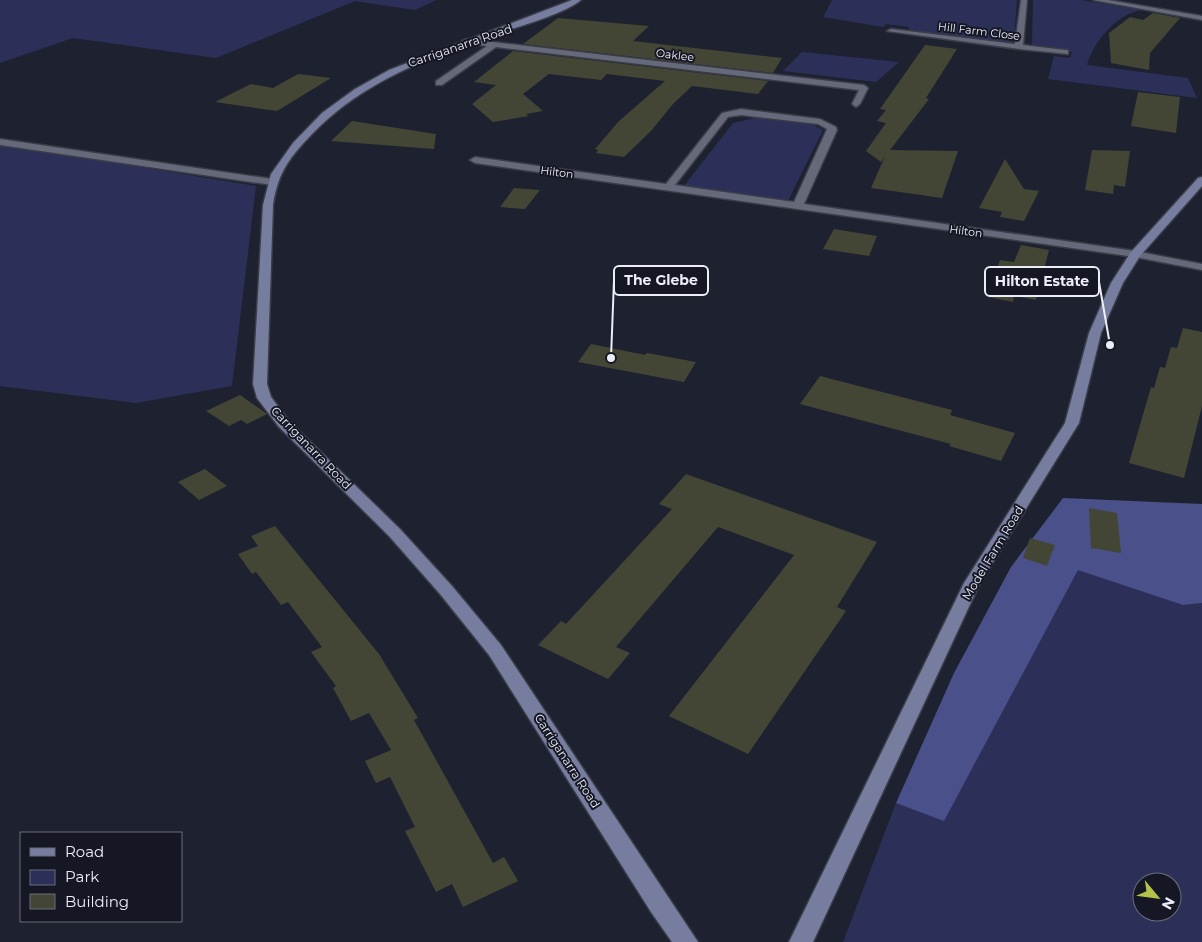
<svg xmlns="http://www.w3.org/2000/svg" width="1202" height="942" viewBox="0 0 1202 942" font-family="Montserrat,sans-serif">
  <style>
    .green { fill: #2c3059; fill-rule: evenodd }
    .forest { fill: #4a518a }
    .building { fill: #444635 }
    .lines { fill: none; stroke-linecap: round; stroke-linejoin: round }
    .lane-casing { stroke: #3a3c48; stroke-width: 3 }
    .street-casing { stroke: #3a3c48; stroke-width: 3 }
    .secondary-casing { stroke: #3a3c48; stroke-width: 3 }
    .lane { fill: #65697a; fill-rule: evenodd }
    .street { fill: #65697a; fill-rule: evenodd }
    .secondary { fill: #777d9e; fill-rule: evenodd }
    .labels { text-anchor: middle; stroke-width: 4; stroke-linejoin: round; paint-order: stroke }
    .far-street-label { font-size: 11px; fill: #ebedf7; stroke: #151725 }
    .street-label { font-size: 12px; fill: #ebedf7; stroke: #151725 }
    .leader { fill: none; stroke: #ebedf7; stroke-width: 2 }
    .callout-dot { fill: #ebedf7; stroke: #151725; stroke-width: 2 }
    .callout { fill: #151725; stroke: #ebedf7; stroke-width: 2 }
    .callout-label { font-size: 14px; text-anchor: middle; font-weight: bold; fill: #ebedf7 }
  </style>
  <rect width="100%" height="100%" fill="#1e212f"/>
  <path class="green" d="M0,0h436l-21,10 -60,-9 -139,57 -143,-20 -73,25z
    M832,0h185l-3,40 -4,3h-9l-93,-12 1,-4 -23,-3 -3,3 -60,-10z
    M1033,0h48l60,10c-24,4 -48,32 -54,55l101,13 9,20 -149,-19 6,-23 16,2 2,-6 -40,-6z
    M802,52l97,10 -23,20 -93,-11z
    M759,117l53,7 11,6 -35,71 -104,-15 49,-63z
    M0,144l256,42 -24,200 -96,17 -136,-17z
    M1078,569l105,36 19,-2v339h-359l53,-139 48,17zM1142,882h30v30h-30z"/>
  <path class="forest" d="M1063,498l139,6v99l-19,2 -105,-35 -134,251 -48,-18 58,-130 57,-106z"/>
  <path class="building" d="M1153,13l27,5 -30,35 -1,17 -38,-7 -2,-30 21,-16 13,3z
    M558,18l91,8 -16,15 149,17 -9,15 -250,-29z
    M925,45l32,4 -31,49 3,1 -39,51 68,1 -16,47 -71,-10 14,-32 -4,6 -15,-11 20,-28 -9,-2 9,-11 -6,-1z
    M513,51l255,30 -10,13 -66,-8 -19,18 -22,27 -27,26 -28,-4 2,-3 -3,-1 24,-28 46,-40 -58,-7 -6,6 -52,-6 -26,20 20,17 -17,3 3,2 -36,6 -21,-18 24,-19 -22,-3z
    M298,74l33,4 -54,33 -62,-9 36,-18 22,4z
    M1138,92l42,5 -4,36 -45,-7z
    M352,121l84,13 -2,15 -103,-8z
    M1092,150l38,1 -5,36 -11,-2 -1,9 -28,-4z
    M1005,159l19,30 15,2 -15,30 -24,-4 2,-5 -23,-4z
    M514,188l26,2 -15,19 -25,-2z
    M834,229l43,7 -8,20 -46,-7z
    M1021,245l28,5 -13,50 -22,-4 -1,6 -25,-5 12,-37 14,2z
    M1183,328l19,4v74l-18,72 -55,-15 22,-76 3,1 6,-21 5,1 6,-21 6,1z
    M591,344l54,11 2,-2 49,9 -12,20 -106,-20z
    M820,376l132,34 -2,5 65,18 -14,28 -52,-15 2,-2 -151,-40z
    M240,395l27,19 -20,10 -6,-4 -12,6 -23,-15z
    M205,469l22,17 -28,14 -21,-18z
    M686,474l191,68 -40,65 9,4 -98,143 -79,-38 125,-161 -76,-28 -102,120 14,6 -22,26 -70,-34 23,-24 5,3 106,-115 -13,-5z
    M1089,508l28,5 4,40 -30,-5z
    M275,526l104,128 39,64 -4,2 79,143 11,-6 14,24 -55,26 -11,-23 -16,8 -31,-61 10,-4 -25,-50 -14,6 -11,-22 26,-11 -22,-37 -18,8 -18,-33 3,-2 -25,-34 11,-5 -34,-45 -7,3 -25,-33 -4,2 -14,-20 20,-8 -7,-10z
    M1030,538l25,7 -8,21 -24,-8z"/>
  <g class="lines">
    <defs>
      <path id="lane" d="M0,139l272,40 5,3 -5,3 -272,-40z"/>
      <path id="street" d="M1021,0h6l-4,45 42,5h3v4l-49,-5 -132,-18 4,-2 124,15z
        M1093,0h15l94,16v4z
        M466,39l398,46 4,3 -8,16 -4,3 -4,-3 7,-14 -363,-43 -54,38h-6v-4l51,-35 -24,-3 -1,-2z
        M741,109l79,10 16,8 1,3 -33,74 331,47 67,13v6l-67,-13 -660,-94 -5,-3 5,-3 191,27 56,-71zM741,115l77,9 9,5 -33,73 -119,-17 53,-68z"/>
      <path id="secondary" d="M572,0h9c-17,14 -61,26 -84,34 -67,23 -134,47 -185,100 -22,23 -34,38 -39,71l-6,179 4,13 18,24 111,108 52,57 49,59 197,297h-26l-21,-30 -162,-257 -49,-61 -51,-58 -110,-109 -22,-29 -4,-14 10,-179 8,-31 22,-31 29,-30 33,-24 34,-19z
        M1202,177v9l-62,70 -17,27 -22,50 -22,90 -99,160 -167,359h-24l175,-359 101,-160 24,-90 22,-50 20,-31 67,-74z"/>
    </defs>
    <use href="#lane" class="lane-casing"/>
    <use href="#street" class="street-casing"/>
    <use href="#secondary" class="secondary-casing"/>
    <use href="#lane" class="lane"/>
    <use href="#street" class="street"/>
    <use href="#secondary" class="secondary"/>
  </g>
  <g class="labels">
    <g class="far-street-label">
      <text transform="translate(979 31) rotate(7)" y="4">Hill Farm Close</text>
      <text transform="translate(675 55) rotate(7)" y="4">Oaklee</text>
      <text transform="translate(557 172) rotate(8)" y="4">Hilton</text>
      <text transform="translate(966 231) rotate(8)" y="4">Hilton</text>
    </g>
    <g class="street-label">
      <text transform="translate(460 46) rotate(-19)" y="4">Carriganarra Road</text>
      <text transform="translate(311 448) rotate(46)" y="4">Carriganarra Road</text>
      <text transform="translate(993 553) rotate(-59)" y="4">Model Farm Road</text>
      <text transform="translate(567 761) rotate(57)" y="4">Carriganarra Road</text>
    </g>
  </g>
  <path class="leader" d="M611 358L614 280M1110 345L1099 282"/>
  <g class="callout-dot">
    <circle cx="611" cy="358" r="5"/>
    <circle cx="1110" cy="345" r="5"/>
  </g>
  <g class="callout">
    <rect x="614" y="266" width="94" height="29" rx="5"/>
    <rect x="985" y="267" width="114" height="29" rx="5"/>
  </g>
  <g class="callout-label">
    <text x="661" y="285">The Glebe</text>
    <text x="1042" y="286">Hilton Estate</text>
  </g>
  <rect x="20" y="832" width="162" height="90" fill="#151725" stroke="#6b6d79"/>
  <rect x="30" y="848" width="25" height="8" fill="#777d9e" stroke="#6b6d79"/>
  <text x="65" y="857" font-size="15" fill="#ebedf7">Road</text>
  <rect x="30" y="870" width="25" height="15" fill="#2c3059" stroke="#6b6d79"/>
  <text x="65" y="882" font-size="15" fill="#ebedf7">Park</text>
  <rect x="30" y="894" width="25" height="15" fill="#444635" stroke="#6b6d79"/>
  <text x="65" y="907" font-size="15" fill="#ebedf7">Building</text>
  <g transform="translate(1157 897) rotate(119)"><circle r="24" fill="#151725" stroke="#6b6d79"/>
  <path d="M0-4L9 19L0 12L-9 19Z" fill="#b5c249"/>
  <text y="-8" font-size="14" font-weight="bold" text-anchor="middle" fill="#ebedf7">N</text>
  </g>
</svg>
